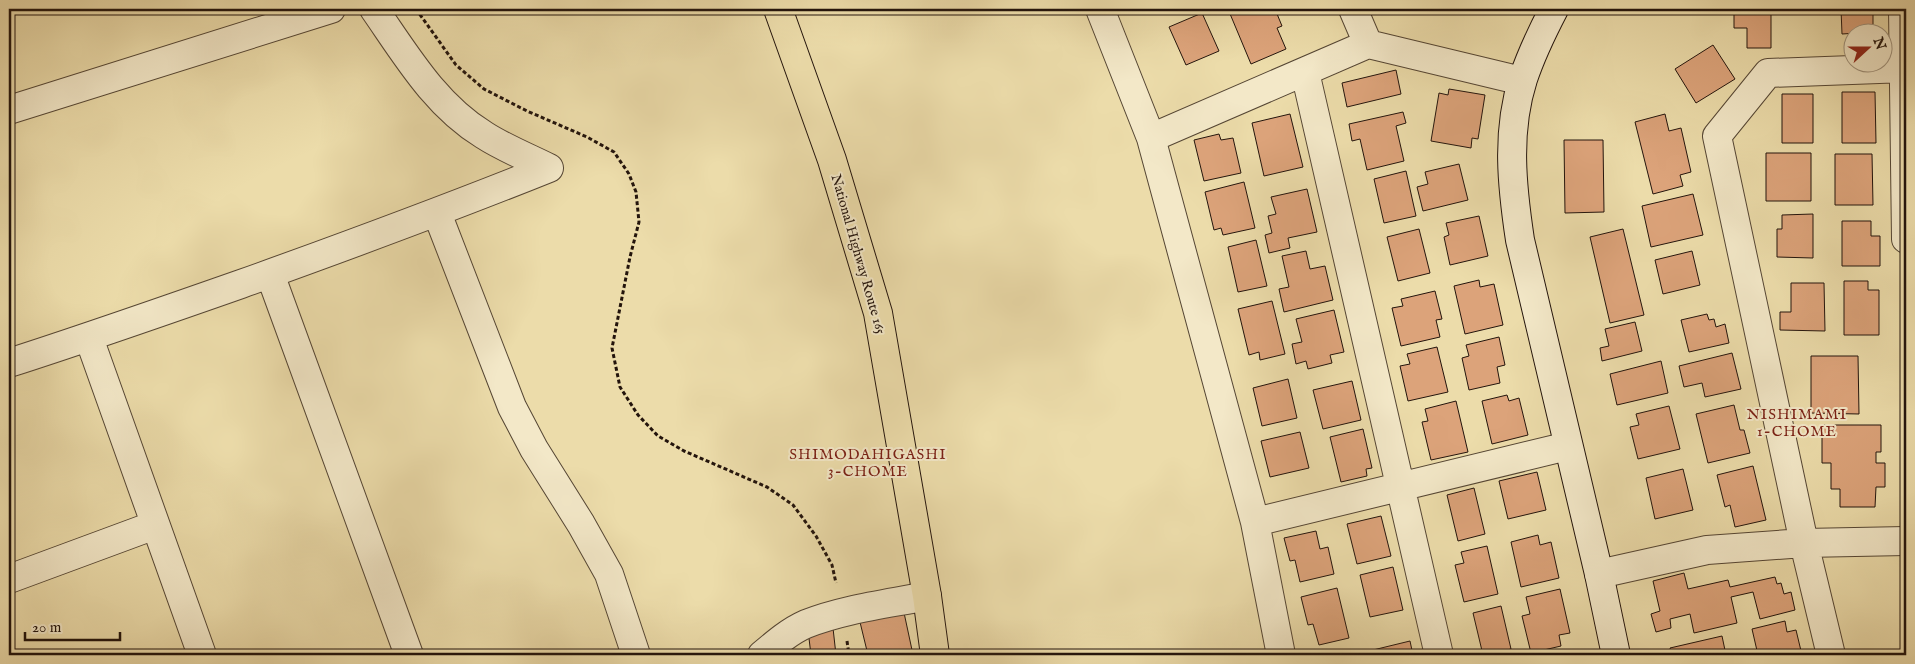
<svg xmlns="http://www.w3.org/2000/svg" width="1915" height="664" viewBox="0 0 1915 664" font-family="'IM FELL English',serif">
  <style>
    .building { fill: #dca37a; stroke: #23140c }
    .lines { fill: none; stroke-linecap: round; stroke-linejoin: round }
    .street-casing { stroke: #554634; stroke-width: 30 }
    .secondary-casing { stroke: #23140c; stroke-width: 30 }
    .highway-casing { stroke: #23140c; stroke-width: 30 }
    .path { stroke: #23140c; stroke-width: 3; stroke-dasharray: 4 2.5; stroke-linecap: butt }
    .street { stroke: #f3e8c8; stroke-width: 28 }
    .secondary { stroke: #f3e8c8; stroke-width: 28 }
    .highway { stroke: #ecdcaa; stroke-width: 28 }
    .labels { text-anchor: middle; stroke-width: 4; stroke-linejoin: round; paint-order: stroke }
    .street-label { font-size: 14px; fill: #23140c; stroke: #f3e8c8 }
    .neighbourhood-label { font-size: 15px; letter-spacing: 1px; fill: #7a1f14; stroke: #f3e8c8 }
  </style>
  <rect width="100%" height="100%" fill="#ecdcaa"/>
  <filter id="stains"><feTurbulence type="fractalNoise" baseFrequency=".004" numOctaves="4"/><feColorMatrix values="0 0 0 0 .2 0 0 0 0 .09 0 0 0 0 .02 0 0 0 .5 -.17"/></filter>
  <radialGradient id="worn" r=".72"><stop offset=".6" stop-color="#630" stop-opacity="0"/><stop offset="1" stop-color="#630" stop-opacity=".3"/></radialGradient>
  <path class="building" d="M1150,9h15l-13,5z
    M1228,9h47l7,17 -5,2 9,21 -35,15z
    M1734,9h37v39h-24v-20h-13z
    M1841,9h32v23l-31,2z
    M1202,13l17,38 -33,14 -17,-38z
    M1713,45l22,34 -39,24 -21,-34z
    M1396,70l5,24 -54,13 -5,-24z
    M1449,89l36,6 -7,44 -6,-1 -1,10 -40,-7 8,-48 9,2z
    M1842,92h33l1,51h-34z
    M1782,94h31v49h-31z
    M1403,112l3,11 -10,3 8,35 -37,9 -7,-31 -8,2 -3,-17z
    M1290,114l13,53 -39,9 -12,-53z
    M1665,114l4,17 12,-3 10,44 -11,3 3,11 -30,8 -18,-72z
    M1219,134l2,6 12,-2 8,35 -37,8 -10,-41z
    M1564,140h39l1,72 -39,1z
    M1766,153h45v48h-45z
    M1835,154h37l1,51h-38z
    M1459,164l9,36 -45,11 -6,-24 11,-3 -3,-12z
    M1406,171l10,45 -32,7 -10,-44z
    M1244,182l11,46 -32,7 -2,-7 -7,2 -9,-38z
    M1307,189l10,43 -29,6 2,10 -21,5 -4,-18 7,-2 -4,-17 8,-2 -5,-17z
    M1693,194l10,41 -52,12 -9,-41z
    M1813,214v44l-36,-1v-28h5v-14z
    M1479,216l9,40 -38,9 -6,-28 5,-2 -3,-12z
    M1842,221h29v15h9v30h-38z
    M1419,229l11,44 -32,8 -11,-44z
    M1623,229l21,86 -34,8 -20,-86z
    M1256,240l11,46 -29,6 -10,-45z
    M1306,251l4,18 15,-3 8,34 -49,12 -5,-23 10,-2 -7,-31z
    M1692,251l8,34 -37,9 -8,-34z
    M1479,280l1,7 14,-3 9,41 -38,9 -11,-48z
    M1844,281h24v9h11v45h-35z
    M1791,283h33l1,48 -45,-1v-18h11z
    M1435,291l7,28 -6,1 4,17 -39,9 -9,-38 11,-2 -2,-7z
    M1272,301l13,53 -25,6 -1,-8 -10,3 -11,-46z
    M1334,310l10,42 -14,3 2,8 -24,6 -2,-8 -10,3 -4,-20 10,-2 -6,-23z
    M1707,314l2,6 5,-1 2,8 9,-3 4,19 -40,9 -8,-32z
    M1635,322l7,29 -40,10 -2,-13 9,-2 -4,-17z
    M1499,337l6,28 -8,2 3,16 -31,7 -7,-32 7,-2 -3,-11z
    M1437,347l11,45 -40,9 -8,-35 10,-2 -3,-10z
    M1732,353l9,36 -36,8 -3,-14 -18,4 -5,-21z
    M1811,356h47l1,58 -48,-1z
    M1661,361l7,32 -51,12 -7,-31z
    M1288,379l9,39 -35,8 -9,-38z
    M1352,381l9,39 -38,9 -10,-39z
    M1507,395l2,6 10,-3 9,37 -36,9 -10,-43z
    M1456,401l12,51 -37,8 -9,-38 6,-1 -3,-12z
    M1734,405l6,25h4l6,23 -42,10 -12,-49z
    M1669,406l11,43 -42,10 -8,-32 9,-2 -3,-11z
    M1822,425h59v27h-5v11h9v24h-9l-1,20h-35v-18h-9v-26h-9z
    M1363,429l9,39 -6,1 1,7 -26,6 -11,-45z
    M1300,432l9,36 -39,9 -9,-36z
    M1753,466l13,54 -31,7 -5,-22 -5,2 -8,-32z
    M1683,469l10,41 -38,9 -9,-41z
    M1537,472l9,38 -38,9 -9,-38z
    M1474,488l11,46 -27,7 -11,-46z
    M1381,516l10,40 -34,8 -10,-40z
    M1316,531l4,18 8,-2 6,27 -34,8 -5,-22 -5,1 -6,-23z
    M1538,535l2,10 11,-3 8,36 -38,9 -10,-45z
    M1487,546l11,48 -34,8 -9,-37 9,-2 -3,-11z
    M1393,567l10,43 -33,7 -10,-42z
    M1904,572h2v55h-1z
    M1684,573l4,16 40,-9 2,7 45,-10 2,7 4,-1 3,11 7,-2 4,18 -35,9 -7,-27 -22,5 6,26 -43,10 -4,-19 -20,5 1,9 -15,4 -5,-18 9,-3 -7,-30z
    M1337,588l12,50 -30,7 -6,-21 -5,1 -7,-28z
    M1560,589l10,44 -11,2 2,11 -30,7 -9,-37 8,-2 -4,-17z
    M1501,606l10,43 -28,6 -10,-42z
    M903,608l9,42 -24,5h-20l-9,-37z
    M1785,621l2,11 9,-2 6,25h-44l-6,-26z
    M833,628l3,27h-25l-3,-25z
    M1722,636l4,19h-54l-2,-7z
    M1410,641l3,14h-38l-2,-5z"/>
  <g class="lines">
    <defs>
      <path id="street" d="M1100,9l51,129 104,384 26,133
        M1353,9l15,35 154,37
        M1903,9l3,230
        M1305,72l134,583
        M9,110l322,-101
        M1151,138l217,-94
        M437,213l75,194 22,42 47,75 28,50 27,81
        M270,274l139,381
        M89,338l113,317
        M9,363c78,-25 155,-52 232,-79 103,-37 206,-75 308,-116 -22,-11 -45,-20 -65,-33 -49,-30 -78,-80 -110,-126
        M1255,522l313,-76
        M1599,574l108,-24 97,-7 102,-2
        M9,579l146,-54
        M762,655c14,-12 28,-24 44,-31 38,-15 81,-20 121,-28
        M1831,655l-27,-112 -87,-407 51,-63 138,-5"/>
      <path id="secondary" d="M1554,9c-12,23 -23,46 -31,70 -17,53 -11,108 -3,161l79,334 17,81"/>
      <path id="highway" d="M778,9l54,151 46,153 49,283 8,59"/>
    </defs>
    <use href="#street" class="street-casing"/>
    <use href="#secondary" class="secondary-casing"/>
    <use href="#highway" class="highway-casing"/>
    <path class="path" d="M416,9l40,56 28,24 43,22 60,26 27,15 15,22 7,18 3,30 -9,35 -18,91 8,39 18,28 20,21 26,15 83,36 26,18 23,31 16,29 4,18
      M847,641l2,14"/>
    <use href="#street" class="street"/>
    <use href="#secondary" class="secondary"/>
    <use href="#highway" class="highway"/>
  </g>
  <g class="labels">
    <g class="street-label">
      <text transform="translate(859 254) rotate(74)" y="5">National Highway Route 165</text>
    </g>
    <g class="neighbourhood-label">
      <text x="1797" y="419">NISHIMAMI<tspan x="1797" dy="17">1-CHOME</tspan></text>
      <text x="868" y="459">SHIMODAHIGASHI<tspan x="868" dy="17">3-CHOME</tspan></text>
    </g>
  </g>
  <rect width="1915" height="664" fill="none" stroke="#ecdcaa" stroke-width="30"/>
  <rect x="10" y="10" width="1895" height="644" fill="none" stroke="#23140c" stroke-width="2.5"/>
  <rect x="15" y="15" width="1885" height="634" fill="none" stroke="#23140c"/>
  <g transform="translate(1868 48) rotate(69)"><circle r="24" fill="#f3e8c8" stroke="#a0937d"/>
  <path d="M0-4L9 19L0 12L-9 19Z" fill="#8f2418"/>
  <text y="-8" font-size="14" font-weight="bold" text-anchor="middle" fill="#23140c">N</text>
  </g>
  <path d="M25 632v8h95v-8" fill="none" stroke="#23140c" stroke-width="2.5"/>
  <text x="32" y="632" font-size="15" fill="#23140c" stroke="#f3e8c8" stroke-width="4" paint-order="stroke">20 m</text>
  <rect width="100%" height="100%" filter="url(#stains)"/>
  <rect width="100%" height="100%" fill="url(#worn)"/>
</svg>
